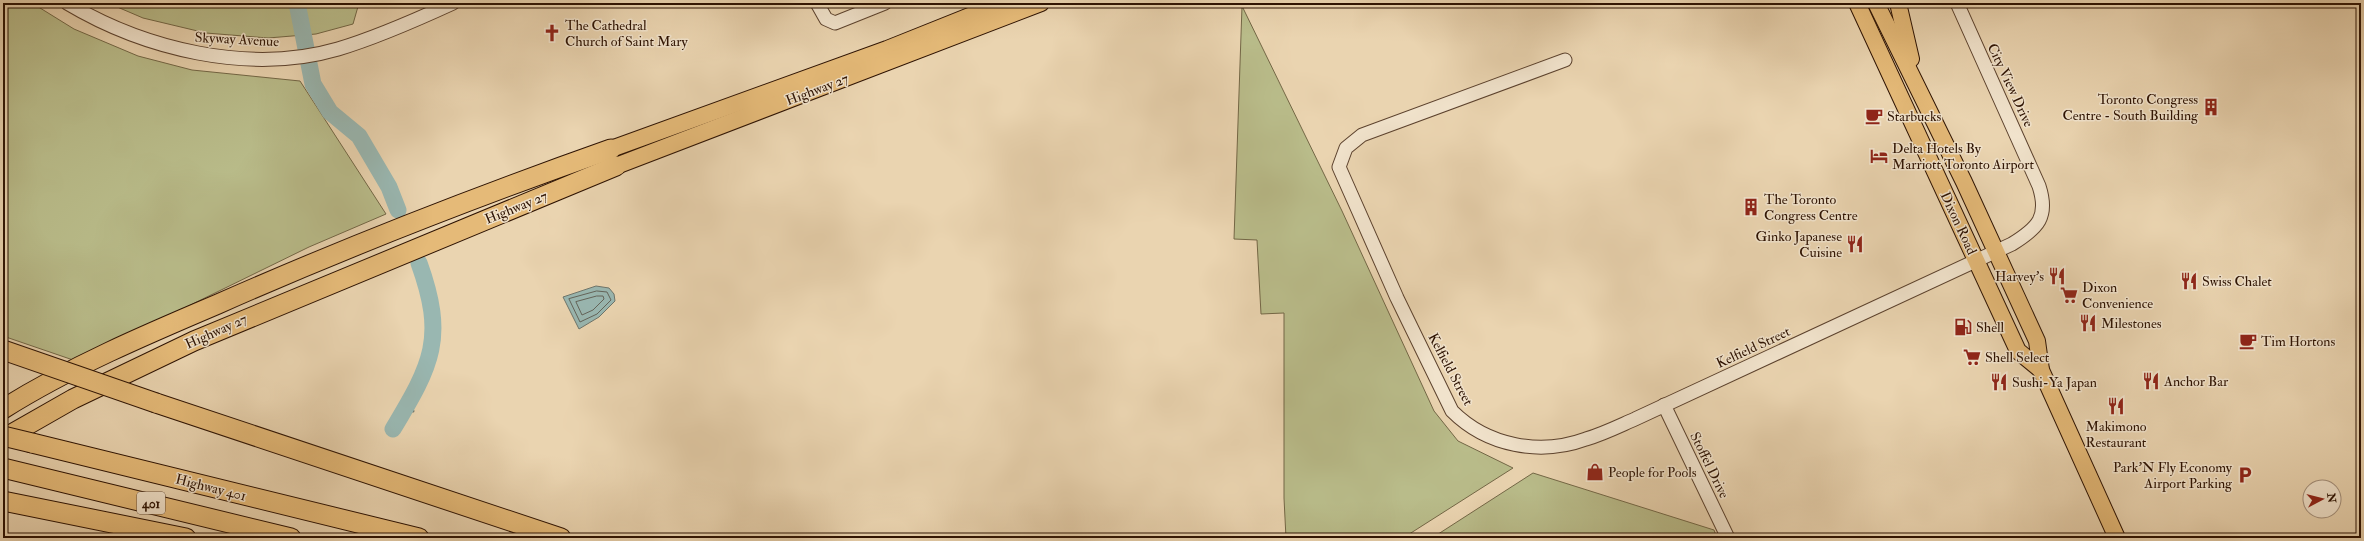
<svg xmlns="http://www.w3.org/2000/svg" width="2364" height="541" font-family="'IM FELL Double Pica',serif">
	<rect width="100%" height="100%" fill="#ead4b0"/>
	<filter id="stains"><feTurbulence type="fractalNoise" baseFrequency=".005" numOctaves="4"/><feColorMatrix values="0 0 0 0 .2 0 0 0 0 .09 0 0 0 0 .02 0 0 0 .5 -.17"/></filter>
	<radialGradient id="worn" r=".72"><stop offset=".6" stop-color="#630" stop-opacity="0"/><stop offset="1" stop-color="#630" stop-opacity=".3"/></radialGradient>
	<g fill="#b9bc8a" stroke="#736746">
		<path d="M9,3H32L74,29L138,56L192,70L300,81L386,214L309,247L76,361L3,336V10Z"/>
		<path d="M108,3H359L353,24L316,34L268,38L206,33L143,18Z"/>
		<path d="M1242,6L1342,211L1434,411L1458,441L1513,468L1403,538H1286L1284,498V313L1261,314L1257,240L1234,239Z"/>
		<path d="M1533,473L1714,530L1717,538H1432Z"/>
	</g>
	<path fill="#99b7b1" stroke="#6e756b" d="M596,286L609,288L614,294L615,301L599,317L579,329L563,297Z"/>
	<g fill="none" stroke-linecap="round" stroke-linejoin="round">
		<g stroke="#63645a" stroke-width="1">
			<path d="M597,291L607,292L611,300L597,314L580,322L569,299Z"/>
			<path d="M597,296H603L604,299L593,310L582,315L576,302Z"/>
		</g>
		<path stroke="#6e756b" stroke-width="3" d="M404,410L413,411"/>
		<g stroke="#99b7b1" stroke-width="17">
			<path d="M297,3L313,84L330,112L359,136L389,187L398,210"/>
			<path d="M393,429C432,364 446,338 419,263"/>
		</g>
		<g stroke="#5c422e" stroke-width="15">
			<g id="minor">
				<path d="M67,3C144,49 249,75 338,49C378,37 416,20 453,3"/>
				<path d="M817,3L826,19L835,23L885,3"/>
				<path d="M1565,60L1362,135L1346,148L1339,167L1397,298L1452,411C1487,446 1540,456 1586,439C1603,434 1619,426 1635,419L2012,244C2038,228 2049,217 2039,186L1957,3"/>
				<path d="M1664,405L1728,538"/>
			</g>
		</g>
		<g stroke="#2d1202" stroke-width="18">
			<g id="major">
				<path d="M1857,3L2018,351L2041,370"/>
				<path d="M1876,3L1964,182L2037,341L2041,370L2117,538"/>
				<path d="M1898,3L1911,59"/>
				<path d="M611,149L887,49L1002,3"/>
				<path d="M616,166L1041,3"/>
			</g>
		</g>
		<g stroke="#2d1202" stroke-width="21">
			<g id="highway">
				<path d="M156,403L561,538"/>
				<path d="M3,409C70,367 145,335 218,304C347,247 478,196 611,149"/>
				<path d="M3,439L73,399L194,341L616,166"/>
				<path d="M32,443L419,538"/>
				<path d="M3,468L291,538"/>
				<path d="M3,501L186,538"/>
			</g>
		</g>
		<use href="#minor" stroke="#f1e3cc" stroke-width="13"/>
		<use href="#major" stroke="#e5ba78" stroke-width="16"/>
		<use href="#highway" stroke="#e5ba78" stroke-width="19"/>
		<g stroke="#2d1202" stroke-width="21" stroke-linecap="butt">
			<g id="highway-bridge">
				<path d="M3,350L156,403"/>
				<path d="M3,436L32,443"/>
			</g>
		</g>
		<use href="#highway-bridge" stroke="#e5ba78" stroke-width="19"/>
	</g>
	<defs>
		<g id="church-bare" transform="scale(1.38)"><path d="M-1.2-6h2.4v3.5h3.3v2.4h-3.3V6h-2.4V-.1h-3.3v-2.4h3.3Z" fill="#8f2418" stroke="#f1e3cc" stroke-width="2.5" paint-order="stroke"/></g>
		<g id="building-bare" transform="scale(1.38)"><path d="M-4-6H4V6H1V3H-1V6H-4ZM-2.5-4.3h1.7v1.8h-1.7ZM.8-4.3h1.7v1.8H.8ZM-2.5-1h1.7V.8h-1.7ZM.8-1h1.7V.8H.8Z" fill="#8f2418" stroke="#f1e3cc" stroke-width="2.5" paint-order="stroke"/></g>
		<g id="cafe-bare" transform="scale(1.38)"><path d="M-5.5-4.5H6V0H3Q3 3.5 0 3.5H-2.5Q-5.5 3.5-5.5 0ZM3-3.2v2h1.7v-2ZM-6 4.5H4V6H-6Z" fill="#8f2418" stroke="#f1e3cc" stroke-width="2.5" paint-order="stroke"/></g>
		<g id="hotel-bare" transform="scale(1.38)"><path d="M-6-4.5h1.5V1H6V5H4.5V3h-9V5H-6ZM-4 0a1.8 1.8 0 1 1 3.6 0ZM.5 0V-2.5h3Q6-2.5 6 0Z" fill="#8f2418" stroke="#f1e3cc" stroke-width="2.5" paint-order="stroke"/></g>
		<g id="restaurant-bare" transform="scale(1.38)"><path d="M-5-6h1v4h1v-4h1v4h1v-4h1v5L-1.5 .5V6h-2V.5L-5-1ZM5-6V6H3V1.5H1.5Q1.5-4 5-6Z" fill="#8f2418" stroke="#f1e3cc" stroke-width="2.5" paint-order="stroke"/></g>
		<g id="supermarket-bare" transform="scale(1.38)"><path d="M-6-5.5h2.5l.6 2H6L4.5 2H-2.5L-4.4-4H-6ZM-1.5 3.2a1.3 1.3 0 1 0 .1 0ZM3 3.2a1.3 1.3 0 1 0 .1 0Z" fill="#8f2418" stroke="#f1e3cc" stroke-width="2.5" paint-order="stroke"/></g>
		<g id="fuel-bare" transform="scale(1.38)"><path d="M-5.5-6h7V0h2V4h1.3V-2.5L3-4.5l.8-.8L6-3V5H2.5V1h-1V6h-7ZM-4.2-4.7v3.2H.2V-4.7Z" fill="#8f2418" stroke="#f1e3cc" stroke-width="2.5" paint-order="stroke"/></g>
		<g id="shop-bare" transform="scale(1.38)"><path d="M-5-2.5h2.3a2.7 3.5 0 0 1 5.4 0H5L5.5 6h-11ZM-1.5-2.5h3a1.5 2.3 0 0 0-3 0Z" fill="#8f2418" stroke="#f1e3cc" stroke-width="2.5" paint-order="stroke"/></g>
		<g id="parking-bare" transform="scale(1.38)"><path d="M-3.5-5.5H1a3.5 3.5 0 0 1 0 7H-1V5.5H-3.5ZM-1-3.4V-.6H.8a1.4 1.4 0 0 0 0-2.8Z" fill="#8f2418" stroke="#f1e3cc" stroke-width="2.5" paint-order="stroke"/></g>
	</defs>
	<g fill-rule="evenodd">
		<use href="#church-bare" x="552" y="33"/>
		<use href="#building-bare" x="2211" y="107"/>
		<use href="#cafe-bare" x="1874" y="116"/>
		<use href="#hotel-bare" x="1879" y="156"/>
		<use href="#building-bare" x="1751" y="207"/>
		<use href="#restaurant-bare" x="1855" y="244"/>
		<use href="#restaurant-bare" x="2057" y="276"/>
		<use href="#restaurant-bare" x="2189" y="281"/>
		<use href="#supermarket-bare" x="2069" y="295"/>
		<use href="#restaurant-bare" x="2088" y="323"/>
		<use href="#fuel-bare" x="1963" y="327"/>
		<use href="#cafe-bare" x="2248" y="341"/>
		<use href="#supermarket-bare" x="1972" y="357"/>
		<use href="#restaurant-bare" x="2151" y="381"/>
		<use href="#restaurant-bare" x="1999" y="382"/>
		<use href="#restaurant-bare" x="2116" y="406"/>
		<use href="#shop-bare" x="1595" y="472"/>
		<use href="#parking-bare" x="2245" y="475"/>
	</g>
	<g text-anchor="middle" stroke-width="3" stroke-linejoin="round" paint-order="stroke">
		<rect fill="#f1e3cc" stroke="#68513f" stroke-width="1" x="137" y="492" width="28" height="22" rx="3"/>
		<g font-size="13" font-weight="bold" fill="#2d1202">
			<text x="151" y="508">401</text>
		</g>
		<g font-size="14" fill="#2d1202" stroke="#f1e3cc" text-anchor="start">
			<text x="565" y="30">The Cathedral<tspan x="565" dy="16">Church of Saint Mary</tspan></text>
			<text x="2198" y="104" text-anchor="end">Toronto Congress<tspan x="2198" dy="16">Centre - South Building</tspan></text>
			<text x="1887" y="121">Starbucks</text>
			<text x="1892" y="153">Delta Hotels By<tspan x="1892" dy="16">Marriott Toronto Airport</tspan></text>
			<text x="1764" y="204">The Toronto<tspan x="1764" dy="16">Congress Centre</tspan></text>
			<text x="1842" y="241" text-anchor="end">Ginko Japanese<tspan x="1842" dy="16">Cuisine</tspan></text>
			<text x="2044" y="281" text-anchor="end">Harvey's</text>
			<text x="2202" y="286">Swiss Chalet</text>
			<text x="2082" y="292">Dixon<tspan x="2082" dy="16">Convenience</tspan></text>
			<text x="2101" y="328">Milestones</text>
			<text x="1976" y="332">Shell</text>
			<text x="2261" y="346">Tim Hortons</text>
			<text x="1985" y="362">Shell Select</text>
			<text x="2164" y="386">Anchor Bar</text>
			<text x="2012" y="387">Sushi-Ya Japan</text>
			<text x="2116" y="431" text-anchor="middle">Makimono<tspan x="2116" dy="16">Restaurant</tspan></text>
			<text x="2232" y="472" text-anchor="end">Park'N Fly Economy<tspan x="2232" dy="16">Airport Parking</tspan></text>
			<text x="1608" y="477">People for Pools</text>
		</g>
		<g font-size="14" fill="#2d1202" stroke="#f1e3cc">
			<text transform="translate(237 39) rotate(3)" y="5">Skyway Avenue</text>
			<text transform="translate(2011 85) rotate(65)" y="5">City View Drive</text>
			<text transform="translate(817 89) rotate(-21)" y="5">Highway 27</text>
			<text transform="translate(516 207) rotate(-22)" y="5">Highway 27</text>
			<text transform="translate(1959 223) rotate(65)" y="5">Dixon Road</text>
			<text transform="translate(216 331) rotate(-24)" y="5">Highway 27</text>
			<text transform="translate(1753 347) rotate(-25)" y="5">Kelfield Street</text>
			<text transform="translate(1451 369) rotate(62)" y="5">Kelfield Street</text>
			<text transform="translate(1710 465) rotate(64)" y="5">Stoffel Drive</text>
			<text transform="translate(211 487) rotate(14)" y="5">Highway 401</text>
		</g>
	</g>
	<rect width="2364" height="541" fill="none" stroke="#ead4b0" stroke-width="16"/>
	<rect x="4" y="4" width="2356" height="533" fill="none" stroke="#2d1202" stroke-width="2"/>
	<rect x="8" y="8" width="2348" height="525" fill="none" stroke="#2d1202"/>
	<g transform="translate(2322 499) rotate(83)"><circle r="19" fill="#f1e3cc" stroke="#a38f7b"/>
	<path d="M0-3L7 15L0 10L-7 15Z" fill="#8f2418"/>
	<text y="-6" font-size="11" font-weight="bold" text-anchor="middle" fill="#2d1202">N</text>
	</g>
	<rect width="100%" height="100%" filter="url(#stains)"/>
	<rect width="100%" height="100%" fill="url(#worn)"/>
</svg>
